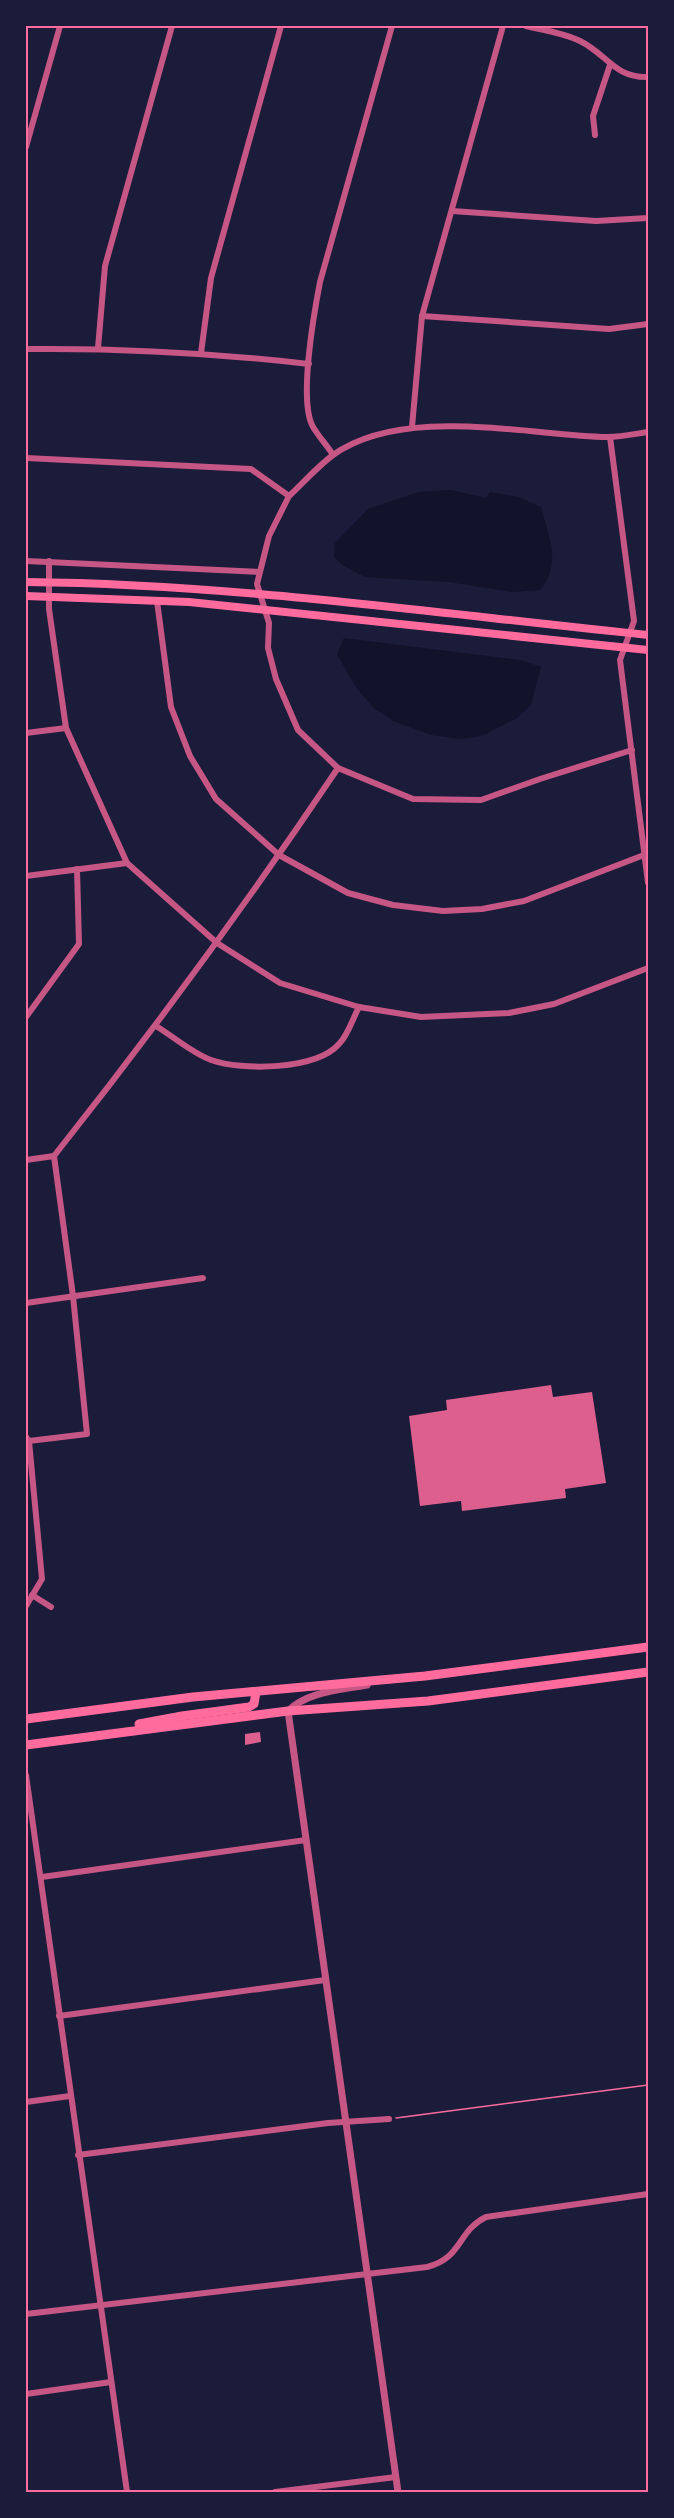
<svg xmlns="http://www.w3.org/2000/svg" width="674" height="2518" font-family="Helvetica,sans-serif">
	<rect width="100%" height="100%" fill="#1b1b3a"/>
	<g fill="#12122b">
		<path d="M451,490L486,498L490,492L518,497L541,507C549,539 562,562 540,590L512,592L449,582L365,577L344,566L334,557L335,543L368,509L419,492Z"/>
		<path d="M344,638L521,660L541,667L531,705L517,718L482,736L461,739L431,735L393,721L374,708L357,689L337,654Z"/>
	</g>
	<g fill="#dd5f8e">
		<path d="M551,1385L553,1397L592,1392L606,1483L565,1489L566,1498L462,1511L461,1501L420,1506L409,1416L447,1410L446,1400Z"/>
		<path d="M260,1732L261,1742L245,1745V1734Z"/>
	</g>
	<g fill="none" stroke-linecap="round" stroke-linejoin="round">
		<path stroke="#ff6b9d" stroke-width="1.5" d="M396,2118L648,2085"/>
		<g stroke="#c65784" stroke-width="6">
			<path d="M526,26C543,30 564,33 580,41C607,54 614,78 648,77"/>
			<path d="M595,135L593,116L610,65"/>
			<path d="M26,147L60,26"/>
			<path d="M452,211L596,221L648,218"/>
			<path d="M422,316L609,329L648,324"/>
			<path d="M98,348L105,266L172,26"/>
			<path d="M26,349C121,348 215,353 309,364"/>
			<path d="M201,353L211,278L281,26"/>
			<path d="M412,427L422,316L503,26"/>
			<path d="M610,437L634,621L620,660L648,883"/>
			<path d="M333,455C327,445 317,435 312,425C299,398 314,313 320,282L392,26"/>
			<path d="M26,458L251,469L289,496C303,483 317,467 333,455C403,405 526,435 607,437C621,437 635,434 648,432"/>
			<path d="M289,496L269,536L257,584L269,623L268,648L276,679L298,730L338,768L413,799L481,800L540,779L632,750"/>
			<path d="M26,561L259,572"/>
			<path d="M49,561V609L66,728L127,863L217,943L280,983L359,1007L421,1017L509,1013L554,1004L648,968"/>
			<path d="M157,601L171,707L190,756L216,799L279,855L348,893L393,905L443,911L482,909L524,901L644,855"/>
			<path d="M26,733L66,728"/>
			<path d="M26,876L127,863"/>
			<path d="M26,1017L79,944L77,869"/>
			<path d="M156,1026C174,1037 192,1053 211,1060C242,1071 316,1070 339,1044C348,1035 353,1018 359,1007"/>
			<path d="M54,1156C154,1030 248,902 338,768"/>
			<path d="M26,1160L54,1156"/>
			<path d="M26,1303L203,1278"/>
			<path d="M26,1437L29,1441L42,1579L26,1606"/>
			<path d="M29,1441L87,1434L73,1296L54,1156"/>
			<path d="M32,1595L51,1607"/>
			<path d="M26,1775L127,2492"/>
			<path d="M42,1877L306,1840"/>
			<path d="M59,2016L325,1980"/>
			<path d="M26,2102L70,2096"/>
			<path d="M78,2155L328,2123L389,2119"/>
			<path d="M26,2314L427,2267C463,2258 457,2231 486,2217L648,2194"/>
			<path d="M26,2394L111,2382"/>
			<path d="M275,2492L396,2477"/>
		</g>
		<path stroke="#c65784" stroke-width="7" d="M367,1685C341,1690 308,1691 288,1711L398,2492"/>
		<g stroke="#ff6b9d" stroke-width="8">
			<path d="M26,582C234,584 441,614 648,635"/>
			<path d="M26,596L189,602L648,650"/>
		</g>
		<g stroke="#ff6b9d" stroke-width="9">
			<path d="M26,1719L193,1697L425,1676L648,1647"/>
			<path d="M139,1724L182,1716L249,1707L254,1704L256,1692"/>
			<path d="M26,1745L288,1711L428,1701L648,1672"/>
		</g>
	</g>
	<rect width="674" height="2518" fill="none" stroke="#1b1b3a" stroke-width="54"/>
	<rect x="27" y="27" width="620" height="2464" fill="none" stroke="#ff6b9d" stroke-width="2"/>
</svg>
